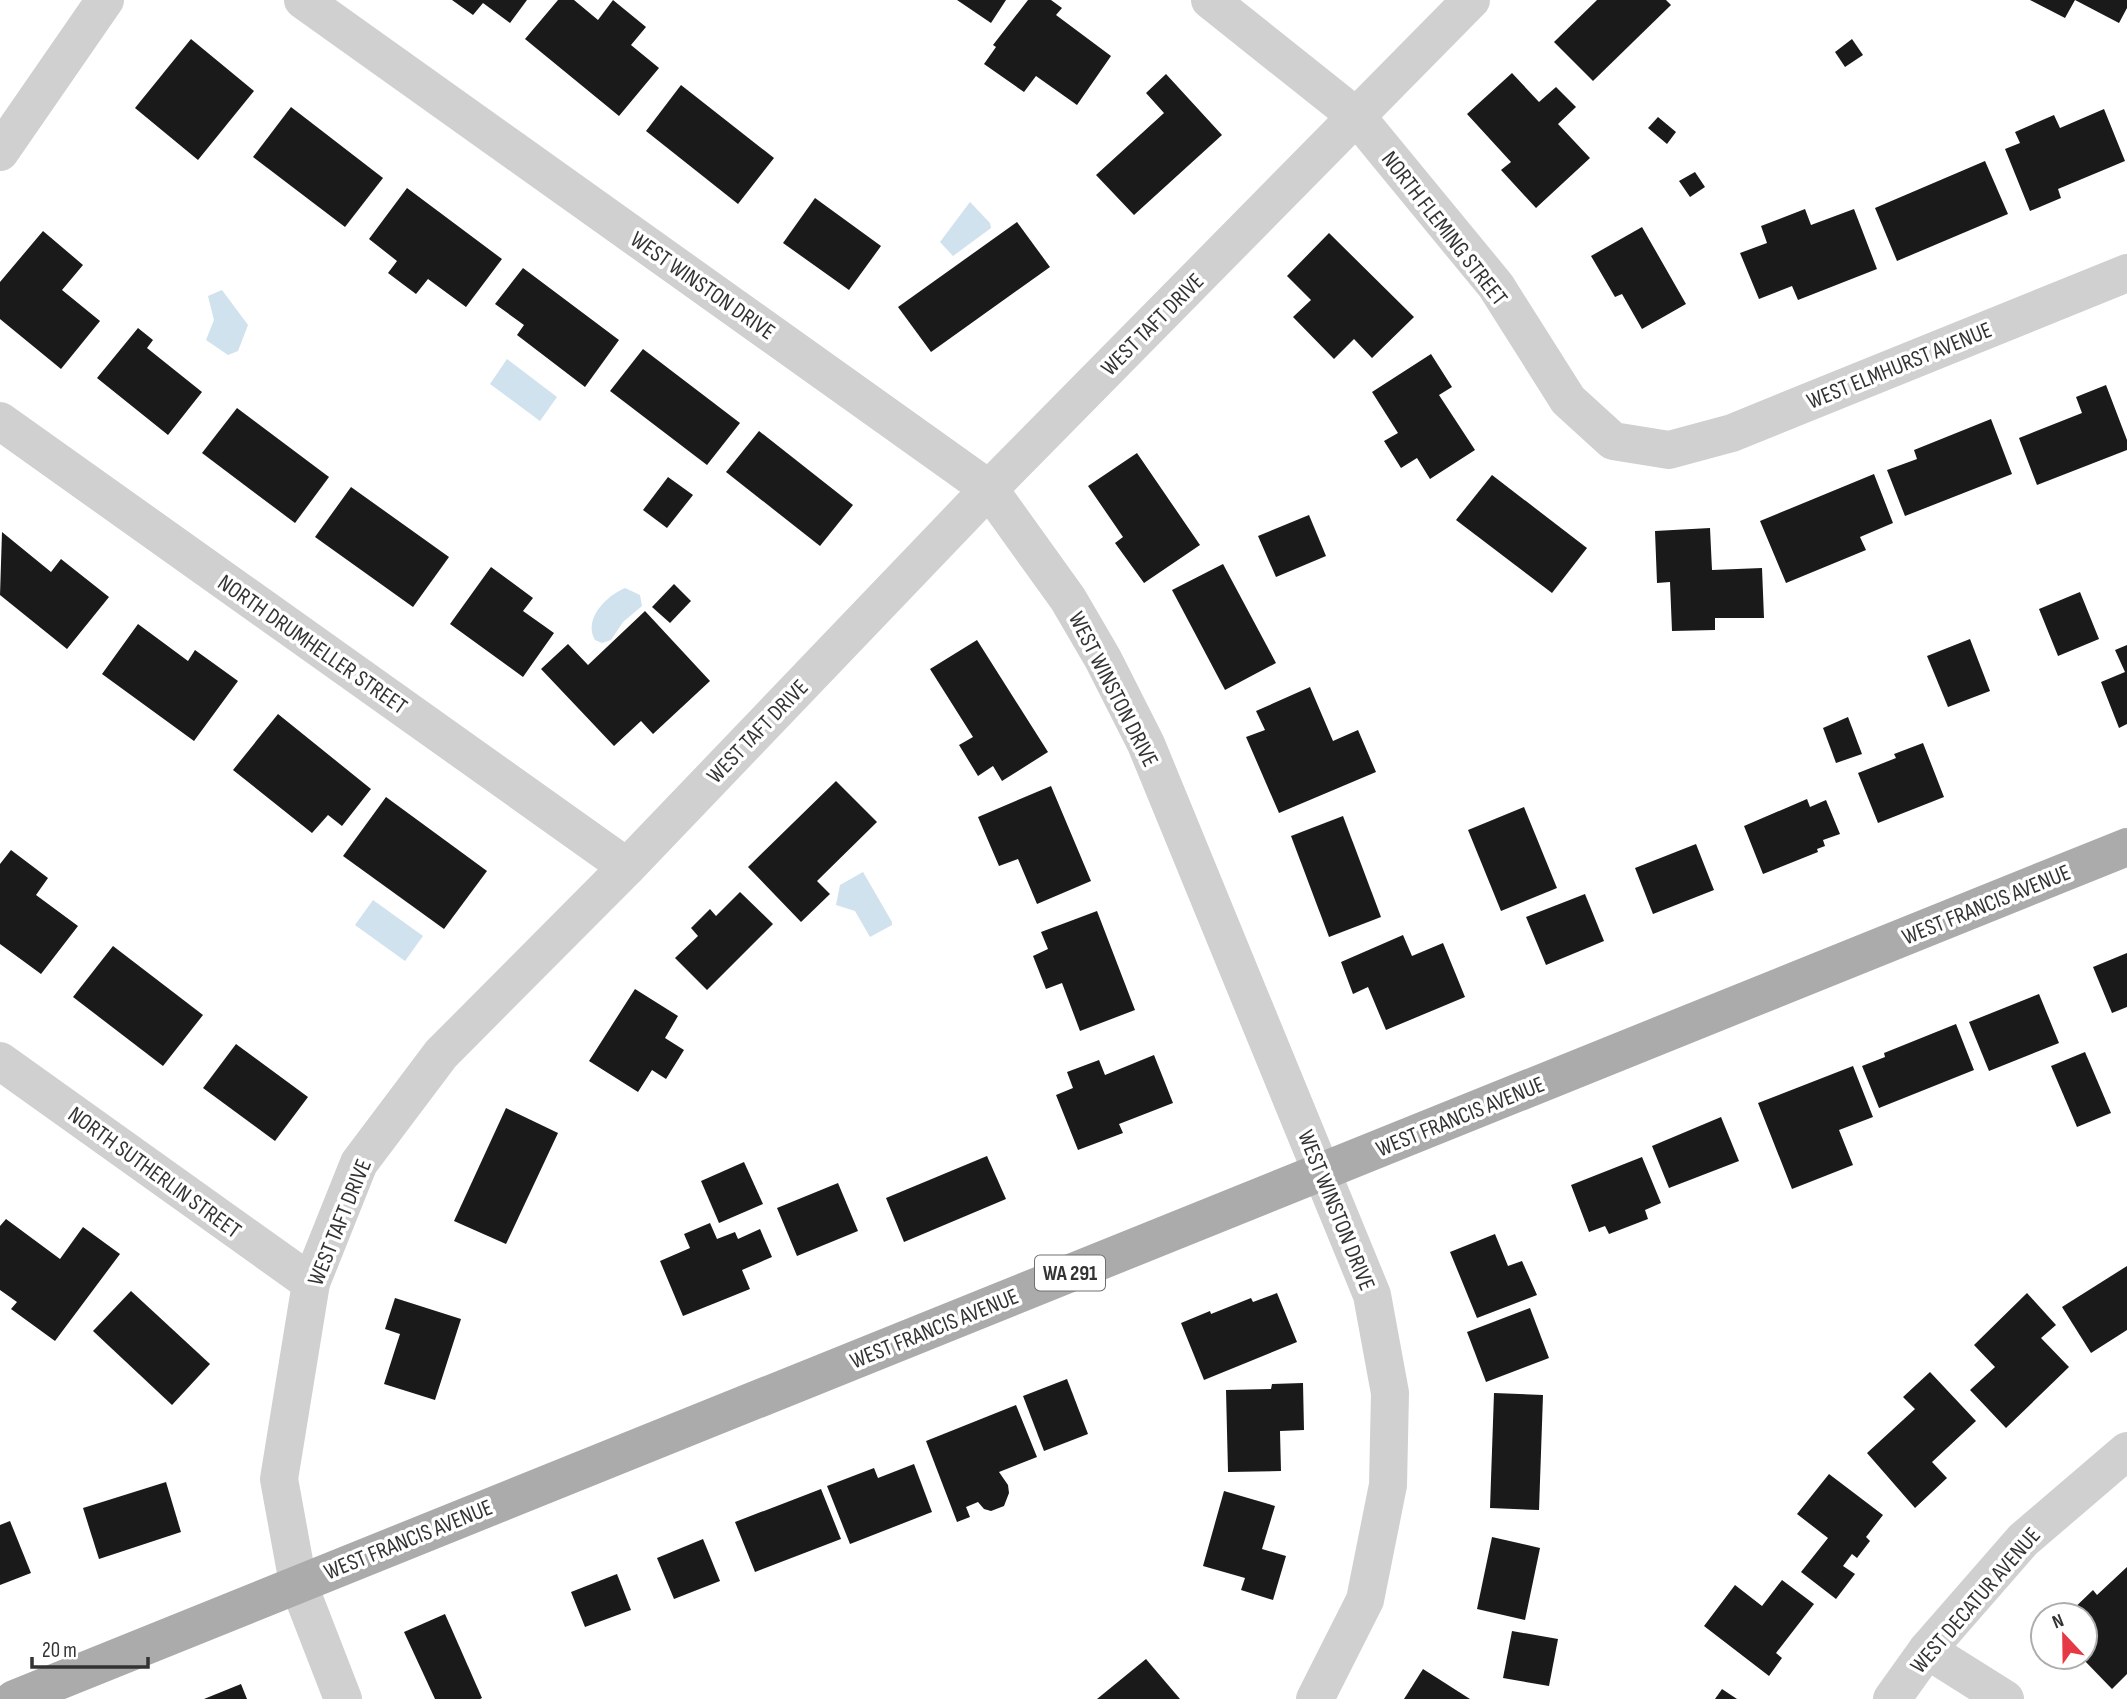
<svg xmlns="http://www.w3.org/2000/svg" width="2127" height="1699" font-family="'Sofia Sans Condensed',sans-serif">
	<rect width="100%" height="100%" fill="#fff"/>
	<g fill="#cfe2ee">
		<path d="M970,202L990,223L991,228L953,256L940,242Z"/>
		<path d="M222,290L248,325L238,351L228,355L206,340L214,320L208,296Z"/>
		<path d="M507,359L557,397L540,421L490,384Z"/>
		<path d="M625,588L640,595L642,606L623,622L611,640L602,643L595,640C583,619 606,596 625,588Z"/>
		<path d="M863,872L892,922V925L870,937L855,911L836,905L840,885Z"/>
		<path d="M373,900L423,936L405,961L355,925Z"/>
	</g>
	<g fill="#1a1a1a">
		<path d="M452,0H527L510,23L483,3L473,15Z"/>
		<path d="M558,0H574L598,20L613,0L646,27L631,45L659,68L619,116L525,39Z"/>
		<path d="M957,0H1006L991,23Z"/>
		<path d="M1028,0H1051L1062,8L1056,15L1111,56L1077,105L1036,76L1024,92L984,64L996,47L993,45Z"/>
		<path d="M1597,0H1666L1671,5L1593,81L1554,42Z"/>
		<path d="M2030,0H2127V8L2119,23L2075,0L2065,18Z"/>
		<path d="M191,39L254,91L198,160L135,108Z"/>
		<path d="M1852,39L1863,55L1845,67L1835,52Z"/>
		<path d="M1512,73L1539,102L1556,87L1576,107L1558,124L1590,158L1536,208L1501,170L1511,162L1467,114Z"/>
		<path d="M1166,74L1222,135L1134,215L1096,175L1164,113L1146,93Z"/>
		<path d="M681,85L774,158L738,204L646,131Z"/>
		<path d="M291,107L383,178L345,227L253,157Z"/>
		<path d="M2104,109L2125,161L2058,189L2061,198L2030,211L2005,149L2020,143L2015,132L2054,115L2060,128Z"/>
		<path d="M1658,117L1676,132L1667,144L1648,128Z"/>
		<path d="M1985,161L2008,214L1897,261L1875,208Z"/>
		<path d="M1695,172L1705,187L1690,197L1679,181Z"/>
		<path d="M407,188L502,259L466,307L428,279L416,294L388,273L397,261L369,239Z"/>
		<path d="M815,198L881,246L849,290L783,243Z"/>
		<path d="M1805,209L1811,225L1854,209L1877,269L1798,300L1792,286L1759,299L1740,253L1767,243L1761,226Z"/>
		<path d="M1017,222L1050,267L931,352L898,307Z"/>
		<path d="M1642,227L1686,304L1642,329L1622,294L1615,297L1591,256Z"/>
		<path d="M43,231L83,265L62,290L100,321L61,369L0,319V282Z"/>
		<path d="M1329,233L1414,317L1372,358L1354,339L1334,359L1293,317L1311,300L1287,276Z"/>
		<path d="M523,268L619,340L585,387L517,335L524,325L495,304Z"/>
		<path d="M138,328L153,340L147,348L202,392L168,435L97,378Z"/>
		<path d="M643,349L740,423L707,465L610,391Z"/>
		<path d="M1431,354L1452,387L1439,395L1475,450L1430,479L1417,458L1401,468L1384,441L1398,433L1372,392Z"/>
		<path d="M2106,385L2127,440V450L2037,485L2019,438L2082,413L2076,397Z"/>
		<path d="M237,408L329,477L295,523L202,453Z"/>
		<path d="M1991,419L2012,474L1905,516L1887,470L1917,459L1914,450Z"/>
		<path d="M759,431L853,505L820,546L726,472Z"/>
		<path d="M1137,453L1200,545L1144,583L1115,543L1123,537L1088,486Z"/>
		<path d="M1874,474L1893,523L1860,537L1866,550L1786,583L1760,521Z"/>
		<path d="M1492,475L1587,548L1552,593L1456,520Z"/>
		<path d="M668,477L693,495L667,528L643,510Z"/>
		<path d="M351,487L449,557L413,607L315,537Z"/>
		<path d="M1309,515L1326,556L1276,577L1258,536Z"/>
		<path d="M1710,528L1712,570L1762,568L1764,618H1715V630L1672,631L1670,582L1657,583L1655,531Z"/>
		<path d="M2,532L51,572L61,559L109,597L67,649L0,595Z"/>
		<path d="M1223,564L1276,663L1225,690L1172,590Z"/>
		<path d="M491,567L533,598L523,611L554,633L523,677L450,624Z"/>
		<path d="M674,584L691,601L670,623L652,607Z"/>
		<path d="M2080,592L2099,639L2058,656L2039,609Z"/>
		<path d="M645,611L710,681L653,734L641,721L614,746L541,669L568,644L588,665Z"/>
		<path d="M138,624L188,661L195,650L238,681L194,741L102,674Z"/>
		<path d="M1970,639L1990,691L1948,707L1927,656Z"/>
		<path d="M977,640L1048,752L1002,781L993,766L978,776L959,745L973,737L930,669Z"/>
		<path d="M2127,645V724L2119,728L2101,682L2125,672L2115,650Z"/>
		<path d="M1310,687L1333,741L1358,730L1376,772L1279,813L1246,737L1265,730L1256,711Z"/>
		<path d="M278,714L371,789L342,826L328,815L312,833L233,770Z"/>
		<path d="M1848,717L1862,754L1836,763L1823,728Z"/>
		<path d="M1923,743L1944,797L1878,823L1858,773L1896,758L1894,754Z"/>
		<path d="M836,781L877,822L817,881L830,894L801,922L748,867Z"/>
		<path d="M1051,786L1091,881L1037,904L1018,859L999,866L978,817Z"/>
		<path d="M386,797L487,871L444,929L343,856Z"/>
		<path d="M1807,799L1810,807L1826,800L1840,834L1823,840L1825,846L1817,849L1818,852L1763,874L1744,826Z"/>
		<path d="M1524,807L1557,888L1501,911L1468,830Z"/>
		<path d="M1343,816L1381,917L1329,937L1291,836Z"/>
		<path d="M1696,844L1714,890L1653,914L1635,868Z"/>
		<path d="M11,850L48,878L36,895L78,926L41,974L0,944V864Z"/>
		<path d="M740,892L773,924L707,990L675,958L698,936L691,928L710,909L716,916Z"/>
		<path d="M1585,894L1604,941L1546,965L1526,917Z"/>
		<path d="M1097,911L1135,1010L1080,1031L1062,983L1046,989L1033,956L1048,949L1041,932Z"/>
		<path d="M1403,935L1412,956L1443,943L1465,997L1386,1030L1368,987L1353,994L1341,962Z"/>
		<path d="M113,946L203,1015L163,1066L73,997Z"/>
		<path d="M2127,953V1007L2112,1013L2093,967Z"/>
		<path d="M635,989L678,1016L665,1038L684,1050L666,1079L652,1070L638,1092L589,1061Z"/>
		<path d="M2039,994L2059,1043L1989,1071L1969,1022Z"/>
		<path d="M1956,1024L1974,1070L1879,1108L1862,1066L1885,1057L1884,1053Z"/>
		<path d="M236,1044L308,1097L275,1141L203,1088Z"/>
		<path d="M2085,1052L2111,1113L2077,1127L2051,1066Z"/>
		<path d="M1154,1055L1173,1103L1119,1124L1123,1133L1078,1150L1056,1095L1073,1088L1067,1072L1099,1060L1105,1075Z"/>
		<path d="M1853,1066L1873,1117L1839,1130L1853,1165L1792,1189L1758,1103Z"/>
		<path d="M506,1108L558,1133L506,1244L454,1221Z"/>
		<path d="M1721,1117L1739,1161L1669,1188L1652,1146Z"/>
		<path d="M987,1156L1006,1199L904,1242L886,1198Z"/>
		<path d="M1642,1157L1661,1203L1645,1210L1648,1219L1609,1234L1605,1226L1589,1232L1571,1185Z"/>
		<path d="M744,1162L763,1204L719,1223L701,1181Z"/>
		<path d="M838,1183L858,1231L797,1256L777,1208Z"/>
		<path d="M6,1219L60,1259L83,1227L120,1254L55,1341L11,1309L17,1302L0,1290V1226Z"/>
		<path d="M710,1223L717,1239L735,1232L738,1239L760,1229L772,1257L742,1270L750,1289L683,1316L660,1261L690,1248L684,1234Z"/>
		<path d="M1495,1234L1508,1266L1522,1261L1537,1295L1477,1318L1450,1252Z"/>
		<path d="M2127,1266V1330L2091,1353L2062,1307Z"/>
		<path d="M131,1291L210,1364L172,1405L93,1331Z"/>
		<path d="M1277,1293L1297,1342L1204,1380L1181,1323L1210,1311L1211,1314L1251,1298L1253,1302Z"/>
		<path d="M2027,1293L2056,1325L2041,1338L2069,1367L2006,1428L1970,1390L1995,1367L1974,1345Z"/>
		<path d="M395,1298L461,1319L435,1400L384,1384L400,1334L385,1329Z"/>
		<path d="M1530,1308L1549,1358L1486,1382L1467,1332Z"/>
		<path d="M1930,1372L1976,1421L1932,1462L1947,1478L1915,1508L1867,1453L1915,1409L1903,1397Z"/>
		<path d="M1067,1379L1088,1434L1044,1451L1023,1396Z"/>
		<path d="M1303,1383L1304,1430L1280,1431L1281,1471L1228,1472L1226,1390L1271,1389L1272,1384Z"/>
		<path d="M1494,1393L1543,1395L1539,1510L1490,1508Z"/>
		<path d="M1016,1405L1037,1457L999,1472L1008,1485L1009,1493L1004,1506L991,1511L984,1509L978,1502L966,1507L970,1517L957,1522L926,1441Z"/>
		<path d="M914,1464L932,1512L850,1544L827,1486L874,1468L878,1478Z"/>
		<path d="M1829,1474L1883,1515L1866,1537L1870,1541L1857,1558L1852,1554L1843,1566L1855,1574L1836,1599L1801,1572L1828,1538L1797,1514Z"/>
		<path d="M166,1482L181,1532L99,1559L83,1508Z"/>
		<path d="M821,1489L841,1539L755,1572L735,1522Z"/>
		<path d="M1224,1491L1275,1506L1262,1549L1286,1556L1273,1600L1241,1590L1245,1578L1203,1566Z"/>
		<path d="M10,1521L31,1573L0,1585V1525Z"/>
		<path d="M1492,1537L1540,1548L1525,1620L1477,1609Z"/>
		<path d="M703,1539L720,1581L674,1599L657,1558Z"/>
		<path d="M2127,1567V1674L2112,1689L2081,1657H2085V1615H2067L2093,1590L2097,1595Z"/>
		<path d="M617,1574L631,1610L585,1627L571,1592Z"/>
		<path d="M1782,1580L1814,1604L1776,1653L1782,1658L1769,1676L1704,1626L1735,1585L1762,1606Z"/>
		<path d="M445,1614L482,1698L480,1699H435L404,1632Z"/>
		<path d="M1512,1631L1558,1639L1549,1686L1503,1678Z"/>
		<path d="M1146,1659L1180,1699H1097Z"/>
		<path d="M1423,1669L1470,1699H1404Z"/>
		<path d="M241,1684L247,1699H204Z"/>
		<path d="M1722,1689L1737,1699H1715Z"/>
	</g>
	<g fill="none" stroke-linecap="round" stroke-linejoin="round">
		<g stroke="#d0d0d0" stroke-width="38">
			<path d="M303,0L989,489L1068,599L1103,659L1146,744L1372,1295L1390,1393L1388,1485L1365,1600L1315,1699"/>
			<path d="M1210,0L1357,117L1496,286L1568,400L1613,441L1669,450L1732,433L2127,273"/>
			<path d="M0,152L105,0"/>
			<path d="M0,421L627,867"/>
			<path d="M0,1061L311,1283"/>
			<path d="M1927,1650L2005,1699"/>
			<path d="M343,1699L298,1583L279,1479L311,1283L359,1163L441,1054L627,867L989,489L1471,0"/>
			<path d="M1892,1699L1927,1650L2023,1540L2127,1451"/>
		</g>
		<path stroke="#ababab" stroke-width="38" d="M14,1699L2127,847"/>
	</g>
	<g text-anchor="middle" stroke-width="7" stroke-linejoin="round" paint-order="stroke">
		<rect fill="#fff" stroke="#707070" stroke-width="2" x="1035" y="1255.5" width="70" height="35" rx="5"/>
		<g font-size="21" font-weight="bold" fill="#333">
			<text x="1070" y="1280">WA 291</text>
		</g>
		<g font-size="23" fill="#333" stroke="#fff">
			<text transform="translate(1445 228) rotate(52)" y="8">NORTH FLEMING STREET</text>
			<text transform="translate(703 285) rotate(35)" y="8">WEST WINSTON DRIVE</text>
			<text transform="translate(1152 324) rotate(-45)" y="8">WEST TAFT DRIVE</text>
			<text transform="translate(1899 365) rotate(-22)" y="8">WEST ELMHURST AVENUE</text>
			<text transform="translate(313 644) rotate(35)" y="8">NORTH DRUMHELLER STREET</text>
			<text transform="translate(1114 689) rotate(63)" y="8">WEST WINSTON DRIVE</text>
			<text transform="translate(757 731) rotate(-46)" y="8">WEST TAFT DRIVE</text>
			<text transform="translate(1986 904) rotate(-22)" y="8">WEST FRANCIS AVENUE</text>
			<text transform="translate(1460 1116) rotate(-22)" y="8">WEST FRANCIS AVENUE</text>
			<text transform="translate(155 1172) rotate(36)" y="8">NORTH SUTHERLIN STREET</text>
			<text transform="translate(1337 1210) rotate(68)" y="8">WEST WINSTON DRIVE</text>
			<text transform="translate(339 1222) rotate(-68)" y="8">WEST TAFT DRIVE</text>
			<text transform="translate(934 1328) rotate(-22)" y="8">WEST FRANCIS AVENUE</text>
			<text transform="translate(408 1539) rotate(-22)" y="8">WEST FRANCIS AVENUE</text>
			<text transform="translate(1975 1600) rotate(-49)" y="8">WEST DECATUR AVENUE</text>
		</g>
	</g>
	<g transform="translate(2064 1636) rotate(338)"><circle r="33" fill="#ffffff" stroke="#adadad" stroke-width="2"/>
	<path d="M0-5L12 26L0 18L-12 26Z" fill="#e63946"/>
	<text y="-10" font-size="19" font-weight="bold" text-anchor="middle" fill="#333333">N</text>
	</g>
	<path d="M32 1657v10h116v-10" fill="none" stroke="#333333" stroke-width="3.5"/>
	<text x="42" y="1657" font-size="21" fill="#333333" stroke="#ffffff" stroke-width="5" paint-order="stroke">20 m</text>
</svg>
